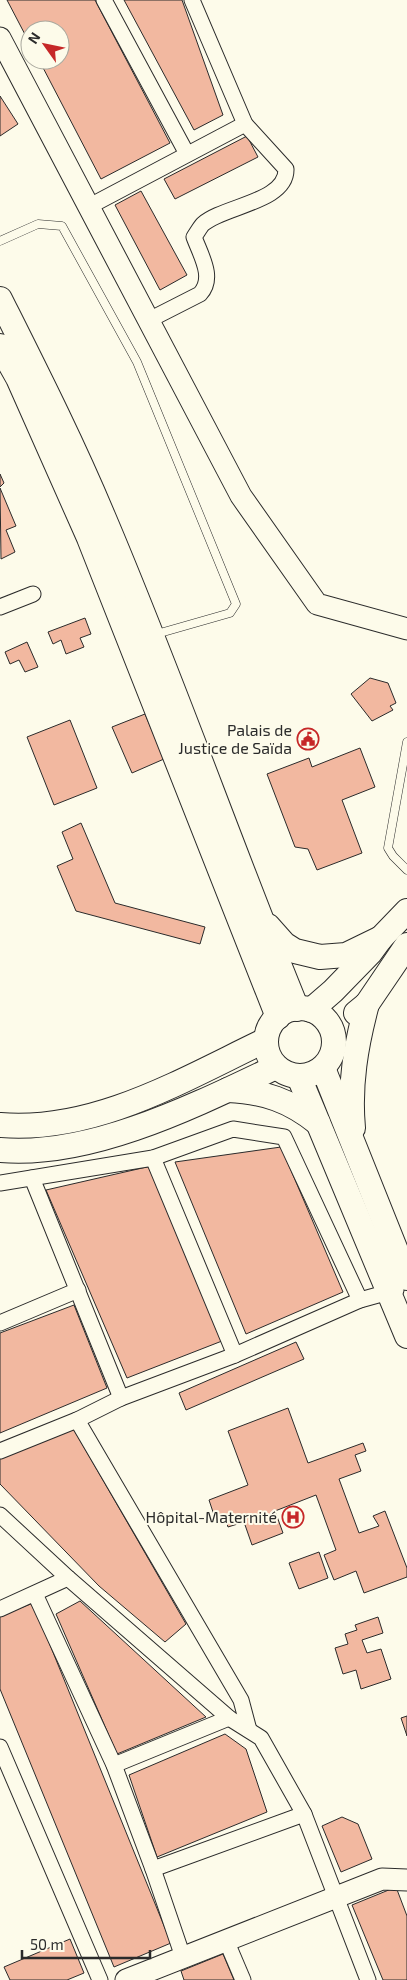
<svg xmlns="http://www.w3.org/2000/svg" width="407" height="1980" font-family="'Exo 2',sans-serif">
	<rect width="100%" height="100%" fill="#fdfbea"/>
	<g fill="#f2b8a0" stroke="#2b2b2b">
		<path d="M7,0H95L170,143L101,179L39,60H60V30H30V44Z"/>
		<path d="M124,0H182L223,115L194,130Z"/>
		<path d="M0,96L18,124L0,136Z"/>
		<path d="M247,136L258,157L175,199L164,179Z"/>
		<path d="M141,191L187,275L160,290L115,205Z"/>
		<path d="M0,474L4,483L0,487Z"/>
		<path d="M0,488L16,526L6,530L15,552L1,559Z"/>
		<path d="M85,618L91,634L80,638L84,647L66,654L61,640L53,644L48,632Z"/>
		<path d="M27,642L38,667L25,672L19,660L10,664L5,652Z"/>
		<path d="M370,678L388,683L396,703L390,706L393,710L372,721L351,694Z"/>
		<path d="M145,714L164,759L132,773L112,727Z"/>
		<path d="M70,720L97,788L54,805L27,737Z"/>
		<path d="M360,748L375,787L342,800L362,853L317,870L308,849L295,847L267,774L309,758L312,767Z"/>
		<path d="M81,823L115,903L205,927L200,944L76,911L57,866L73,859L62,832Z"/>
		<path d="M281,1147L343,1292L246,1334L175,1162Z"/>
		<path d="M151,1166L222,1341L127,1378L46,1190Z"/>
		<path d="M74,1305L107,1388L0,1433V1333Z"/>
		<path d="M296,1342L304,1359L186,1410L179,1393Z"/>
		<path d="M288,1408L308,1463L363,1443L366,1451L355,1455L361,1471L339,1479L359,1533L379,1526L373,1516L385,1511L407,1568V1577L364,1593L356,1571L334,1580L324,1555L336,1550L316,1495L275,1511L283,1533L252,1545L244,1522L228,1527L224,1515L215,1518L209,1500L248,1485L228,1431Z"/>
		<path d="M73,1428L186,1624L165,1642L99,1586L0,1484V1456Z"/>
		<path d="M319,1552L328,1578L299,1589L289,1563Z"/>
		<path d="M80,1601L206,1717L117,1754L56,1614Z"/>
		<path d="M33,1603L171,1943L114,1967L0,1689V1616Z"/>
		<path d="M378,1617L383,1633L362,1640L367,1653L381,1649L391,1679L361,1689L356,1670L343,1674L335,1648L348,1644L345,1634L357,1630L355,1625Z"/>
		<path d="M407,1716V1736L401,1718Z"/>
		<path d="M225,1734L246,1749L267,1812L157,1857L129,1775Z"/>
		<path d="M342,1817L358,1824L372,1859L341,1872L322,1826Z"/>
		<path d="M396,1887L407,1916V1980H383L352,1905Z"/>
		<path d="M70,1939L84,1973L67,1980H10L4,1967Z"/>
		<path d="M223,1954L234,1980H184L181,1971Z"/>
	</g>
	<g fill="none" stroke-linecap="round" stroke-linejoin="round">
		<g stroke="#2b2b2b" stroke-width="9">
			<g id="lane">
				<path d="M0,241L38,224L62,226L137,362L236,604L230,613L153,635"/>
				<path d="M407,742L388,848L393,856L407,870"/>
			</g>
		</g>
		<g stroke="#2b2b2b" stroke-width="17">
			<g id="street">
				<path d="M104,0L187,154"/>
				<path d="M88,207L245,124"/>
				<path d="M147,321L200,294C215,278 201,256 194,237C197,233 200,227 203,224C223,206 287,202 286,169L245,124L192,0"/>
				<path d="M0,607L33,594"/>
				<path d="M153,1158L235,1355"/>
				<path d="M32,1178L121,1398"/>
				<path d="M0,1183L153,1158L233,1129L284,1137L360,1300"/>
				<path d="M0,1323L78,1290"/>
				<path d="M77,1420L241,1700L249,1730"/>
				<path d="M0,1451L77,1420L121,1398L235,1355L360,1300L396,1290"/>
				<path d="M0,1515L68,1578L229,1718L261,1738L304,1814L368,1980"/>
				<path d="M35,1594L114,1765L153,1869L183,1957"/>
				<path d="M0,1609L68,1578"/>
				<path d="M0,1747L100,1980"/>
				<path d="M114,1765L229,1718"/>
				<path d="M153,1869L304,1814"/>
				<path d="M226,1940L243,1980"/>
			</g>
		</g>
		<g stroke="#2b2b2b" stroke-width="23">
			<g id="secondary">
				<path d="M0,38L241,496L317,604L407,629"/>
				<path d="M126,1980L382,1879L407,1880"/>
			</g>
		</g>
		<g stroke="#2b2b2b" stroke-width="26">
			<g id="primary">
				<path d="M0,299C36,371 72,442 103,516C172,678 230,845 297,1009"/>
				<path d="M0,346L18,378L89,538L278,1017"/>
				<path d="M268,926L284,944L295,951L320,957L346,955L381,938"/>
				<circle cx="300" cy="1042" r="34"/>
				<path d="M311,1010L333,991L370,953L381,938L407,911"/>
				<path d="M356,1013L367,1004L407,945"/>
				<path d="M323,1068L407,1278"/>
				<path d="M299,1077L407,1336"/>
				<path d="M228,1090C265,1092 289,1100 318,1123"/>
				<path d="M0,1125C95,1133 184,1079 266,1040"/>
				<path d="M353,1128C349,1085 356,1045 367,1004"/>
				<path d="M0,1150C91,1158 196,1105 276,1067"/>
			</g>
		</g>
		<use href="#lane" stroke="#fdfbea" stroke-width="8"/>
		<use href="#street" stroke="#fdfbea" stroke-width="15"/>
		<use href="#secondary" stroke="#fdfbea" stroke-width="21"/>
		<use href="#primary" stroke="#fdfbea" stroke-width="24"/>
	</g>
	<defs>
		<g id="civic-ring" transform="scale(1.125)"><circle r="9.5" fill="#fdfbea" stroke="#c62828" stroke-width="1.5"/><path d="M-.6-6.5H3V-4.5H.6V-3L4-1V1h2V6H-6V1h2V-1L-.6-3ZM-1.2 2.5V6h2.4V2.5Z" fill="#c62828"/></g>
		<g id="hospital-ring" transform="scale(1.125)"><circle r="9.5" fill="#fdfbea" stroke="#c62828" stroke-width="1.5"/><path d="M-5-5h3v3.5h4V-5h3V5h-3V1.5h-4V5h-3Z" fill="#c62828"/></g>
	</defs>
	<g fill-rule="evenodd">
		<use href="#civic-ring" x="308" y="739"/>
		<use href="#hospital-ring" x="293" y="1517"/>
	</g>
	<g text-anchor="middle" stroke-width="4" stroke-linejoin="round" paint-order="stroke">
		<g font-size="16" fill="#2b2b2b" stroke="#fdfbea" text-anchor="end">
			<text x="292" y="736">Palais de<tspan x="292" dy="18">Justice de Saïda</tspan></text>
			<text x="277" y="1523">Hôpital-Maternité</text>
		</g>
	</g>
	<g transform="translate(45 45) rotate(303)"><circle r="24" fill="#fdfbea" stroke="#a9a89e"/>
	<path d="M0-4L9 19L0 12L-9 19Z" fill="#c62828"/>
	<text y="-8" font-size="14" font-weight="bold" text-anchor="middle" fill="#2b2b2b">N</text>
	</g>
	<path d="M22 1950v8h128v-8" fill="none" stroke="#2b2b2b" stroke-width="2.5"/>
	<text x="30" y="1950" font-size="15" fill="#2b2b2b" stroke="#fdfbea" stroke-width="4" paint-order="stroke">50 m</text>
</svg>
